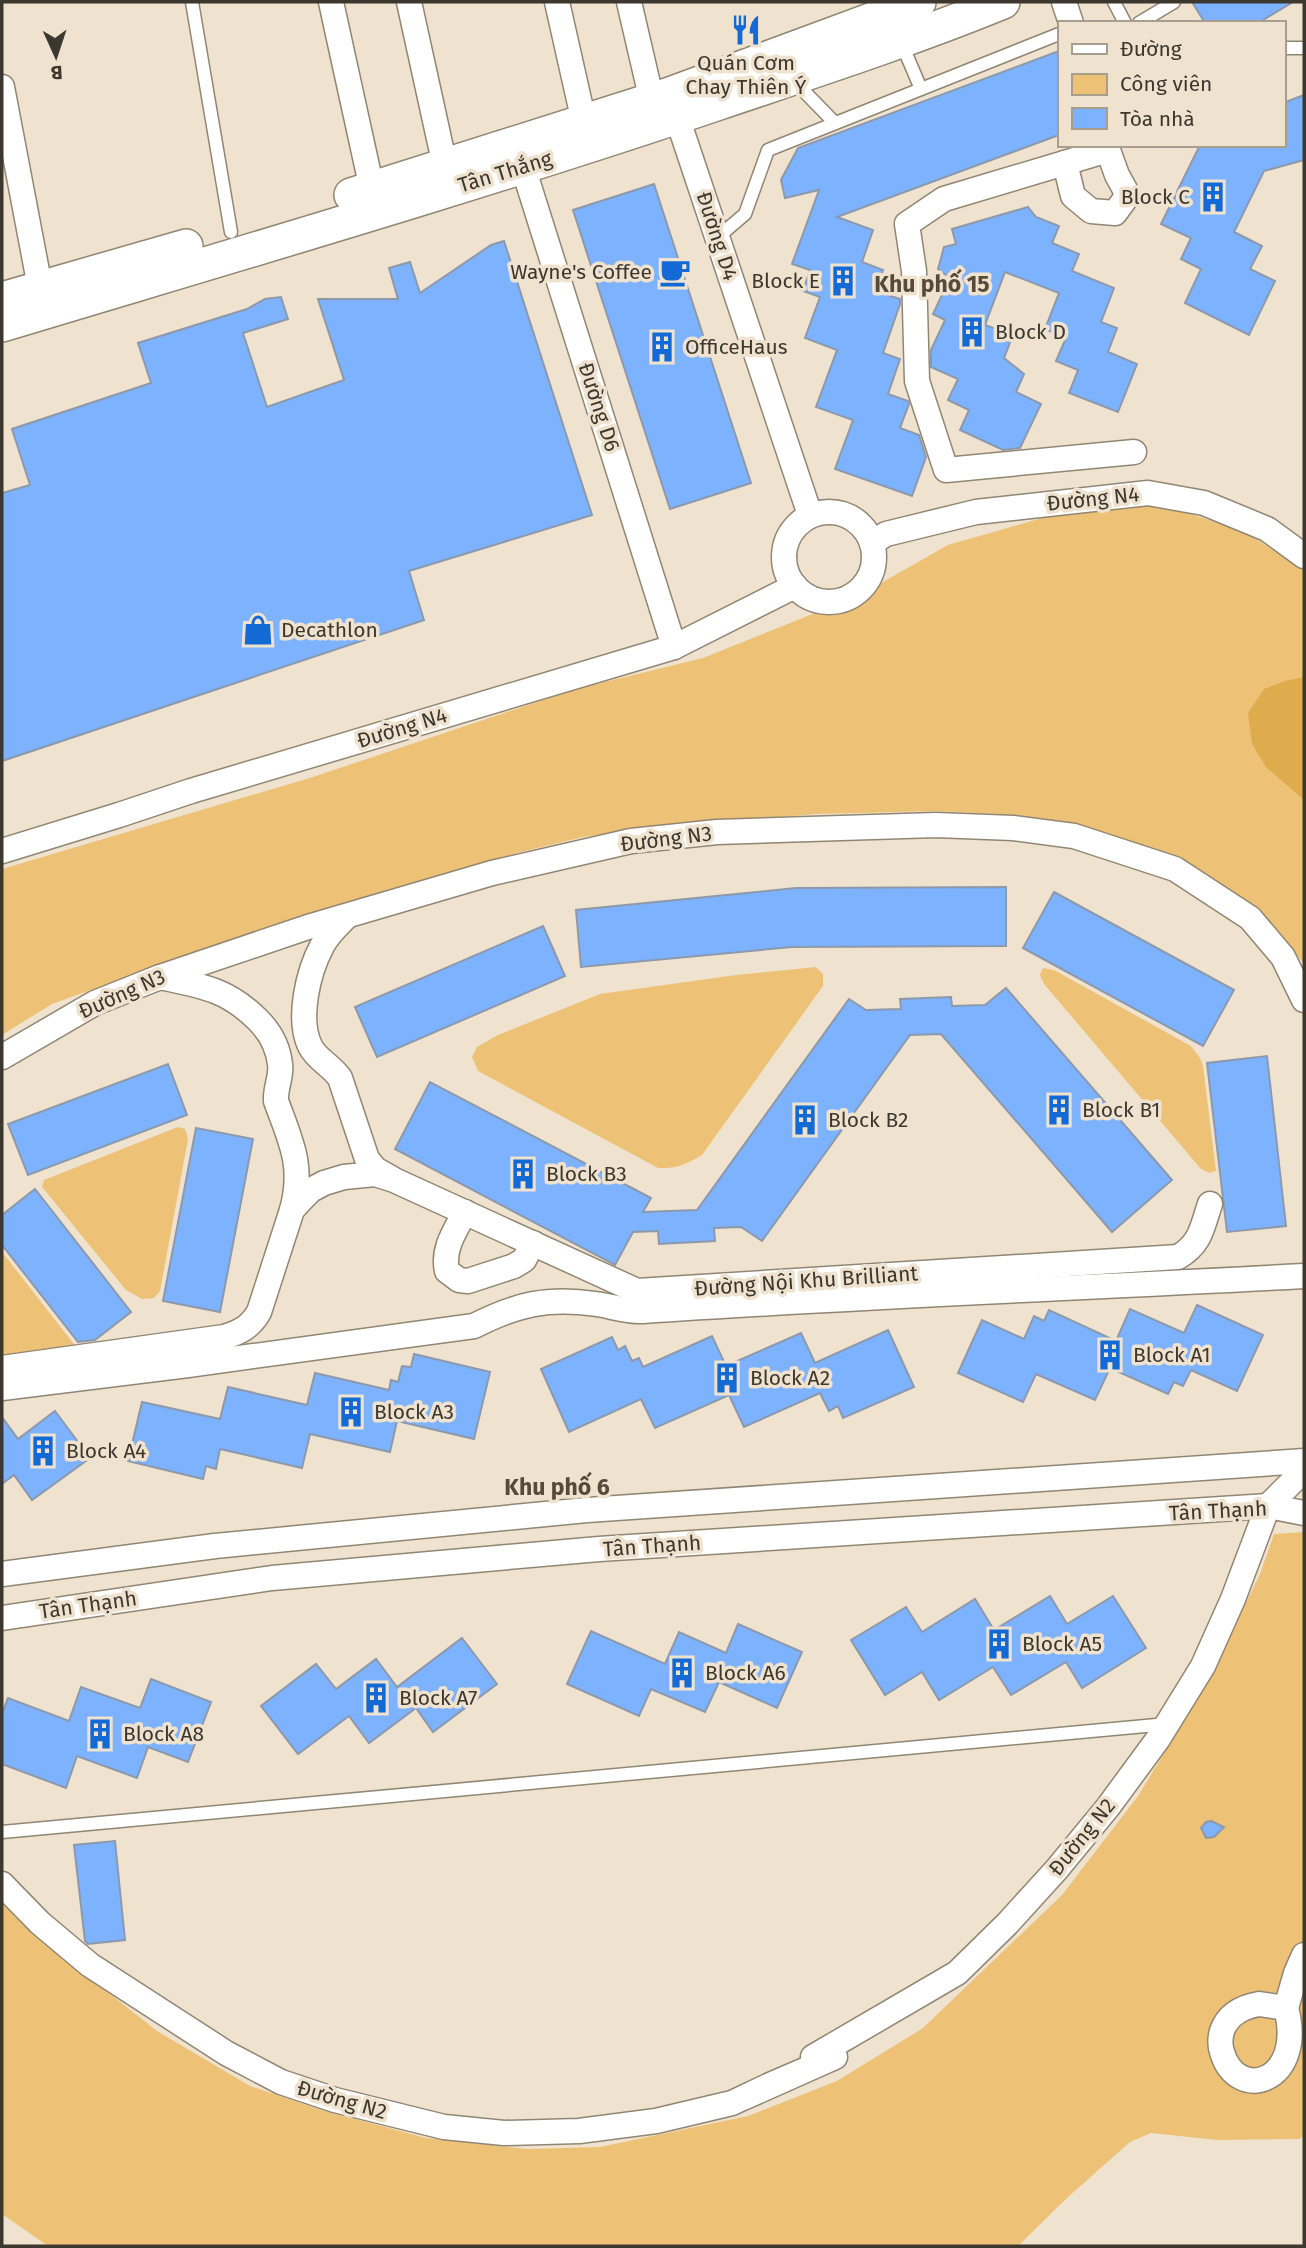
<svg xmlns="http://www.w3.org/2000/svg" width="1306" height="2248" font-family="'Fira Sans',sans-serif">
	<rect width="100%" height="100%" fill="#efe3cf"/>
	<g fill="#edc276">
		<path d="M1159,504L1246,532L1304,571V963L1245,903L1052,824L997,814L935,811L817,814L650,827L583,837L517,853L138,973L52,1004L2,1035V869L313,777L576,689L703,658L860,595L948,545L1067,511Z"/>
		<path d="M816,967L823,974V986L702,1155C687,1164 676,1169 658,1168L478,1071L472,1057L477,1047L498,1035L600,994L736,975Z"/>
		<path d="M1043,968L1054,970L1191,1046L1200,1058L1203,1066L1216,1171L1210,1173L1201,1169L1044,984L1040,975Z"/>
		<path d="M178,1127L185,1129L188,1139L160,1291L154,1298L142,1299L126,1290L42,1187L44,1180Z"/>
		<path d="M2,1252L73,1343L77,1350L2,1360Z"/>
		<path d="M1304,1532V2136L1299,2139L1218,2140L1151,2133L1130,2142L1068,2197L1018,2246H48L2,2214V1902L59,1954L157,2031L250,2086L321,2110L426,2138L527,2149L600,2147L748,2116L837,2081L923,2028L1062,1895L1138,1796L1208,1681L1260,1574L1274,1534Z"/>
	</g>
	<path fill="#deab4d" d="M1304,677V800L1266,767L1252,744L1248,713L1264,689L1285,681Z"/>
	<g fill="#7cb2ff" stroke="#8d99ab" stroke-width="2">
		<path d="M1192,2H1293L1258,23H1205Z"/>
		<path d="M1059,51V135L837,217L873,230L862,262L883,270L875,291L900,299V304L883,353L900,359L888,394L908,401L909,404L900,428L919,435L926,457L912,496L835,469L853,420L816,407L837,350L805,338L820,297L803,291L810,270L792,264L819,190L785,198L781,180L798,148Z"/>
		<path d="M1304,95V160L1264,171L1234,232L1262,246L1250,269L1275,281L1249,335L1185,303L1201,269L1181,259L1191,238L1161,224L1200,145H1283V103Z"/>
		<path d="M654,184L751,483L670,509L573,210Z"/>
		<path d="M1028,207L1036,217L1059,226L1052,243L1079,254L1072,271L1114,288L1101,322L1117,328L1108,352L1137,364L1118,412L1069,393L1078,370L1056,361L1066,338L1045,329L1059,293L1005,272L985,325L1013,335L1004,358L1024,374L1016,392L1041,404L1020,448L1003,450L960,430L969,410L948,400L958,379L931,367V350L945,320L933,314L950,278L938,269L944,247L956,244L952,229Z"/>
		<path d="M504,241L592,515L409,571L424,620L2,761V493L30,485L12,429L151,383L138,343L247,309L265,299L281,297L288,319L243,333L267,407L344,380L318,299H398L389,268L410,262L420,293L491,245Z"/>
		<path d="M1006,887V946L792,947L581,967L576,910L796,888Z"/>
		<path d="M1054,892L1234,990L1203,1046L1023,948Z"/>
		<path d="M543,926L565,976L377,1057L355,1007Z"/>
		<path d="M1006,988L1172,1180L1112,1232L941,1034L910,1035L762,1241L741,1227L714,1228L715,1241L659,1244L658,1231L633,1232L615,1265L395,1149L430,1082L651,1198L643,1212L697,1210L849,999L866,1010L901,1009L900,999L951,997L952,1006L985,1005Z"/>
		<path d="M1267,1056L1286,1226L1227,1232L1207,1063Z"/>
		<path d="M168,1064L187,1115L28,1175L8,1124Z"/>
		<path d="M196,1128L253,1139L220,1312L163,1301Z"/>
		<path d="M35,1189L131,1312L95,1340L78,1342L2,1245V1215Z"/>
		<path d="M1197,1305L1263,1335L1237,1391L1191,1370L1183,1386L1174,1382L1168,1394L1110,1368L1095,1400L1036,1374L1023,1402L958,1373L982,1320L1024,1339L1034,1316L1044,1321L1049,1310L1116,1341L1130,1309L1184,1333Z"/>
		<path d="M888,1330L914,1387L843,1418L838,1406L829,1411L820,1393L744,1427L729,1395L655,1428L641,1399L569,1432L541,1369L612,1337L618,1350L625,1346L632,1361L639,1358L643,1367L712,1336L726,1366L801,1333L815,1363Z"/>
		<path d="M414,1354L490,1372L474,1439L397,1421L390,1452L310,1434L302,1468L220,1449L216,1469L206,1466L203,1479L128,1461L142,1402L220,1419L228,1387L307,1405L315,1373L389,1390L391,1380L398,1382L402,1366L411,1367Z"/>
		<path d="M55,1411L90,1458L32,1500L14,1475L2,1484V1417L18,1439Z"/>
		<path d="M1050,1596L1067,1624L1113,1596L1146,1648L1082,1688L1066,1662L1011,1695L993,1667L939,1700L922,1672L885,1695L851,1640L906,1607L922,1632L975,1599L994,1630Z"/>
		<path d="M738,1624L802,1652L777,1708L719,1682L705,1712L651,1689L639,1716L567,1684L591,1631L665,1664L679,1632L726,1653Z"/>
		<path d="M462,1638L497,1684L433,1732L416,1708L369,1743L349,1716L298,1754L261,1706L316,1664L336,1689L376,1659L397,1687Z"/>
		<path d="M151,1679L211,1702L188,1762L148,1747L137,1778L77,1756L66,1788L2,1764V1714L8,1698L69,1721L81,1687L140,1708Z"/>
		<path d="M1211,1821L1224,1827L1214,1837L1206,1838L1201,1828L1206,1822Z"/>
		<path d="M115,1841L125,1940L88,1944L85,1941L74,1845Z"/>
	</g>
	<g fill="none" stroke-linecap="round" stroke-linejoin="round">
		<g stroke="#918673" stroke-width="15">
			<g id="lane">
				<path d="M192,2L231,232"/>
				<path d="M1114,2L1125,23"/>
				<path d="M1139,23L1174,2"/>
				<path d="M901,42L921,89"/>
				<path d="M1283,48H1304"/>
				<path d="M794,81L835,123"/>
				<path d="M718,237L745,214L768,150L1059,34"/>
				<path d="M2,1832L1167,1724"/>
			</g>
		</g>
		<g stroke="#918673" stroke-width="27">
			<g id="street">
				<path d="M331,2L372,189"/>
				<path d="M409,2L445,166"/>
				<path d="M557,2L584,122"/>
				<path d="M629,2L652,101"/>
				<path d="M1064,2L1071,23"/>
				<path d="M2,87L40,287"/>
				<path d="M677,117L810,515"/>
				<path d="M1107,145L1108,150L944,199L907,224L914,271L917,381L946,470L1134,452"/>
				<path d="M1065,163L1073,196L1091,211L1115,213L1128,195L1117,175L1108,150"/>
				<path d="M523,167L674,647"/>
				<circle cx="829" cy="557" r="45"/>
				<path d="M872,543L886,534L976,512L1148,493L1204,503L1267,529L1304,556"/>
				<path d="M2,851L119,815L191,791L674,647L795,586"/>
				<path d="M346,917C337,926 328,934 322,946C308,972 297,1019 310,1046C317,1060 331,1065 340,1078L367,1159L375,1169L391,1178"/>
				<path d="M160,977C202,986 227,989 258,1020C270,1032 278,1047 280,1064C282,1076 275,1088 276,1101C291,1142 304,1166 292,1210"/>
				<path d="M2,1057L95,1003L160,977L308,927L492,873L631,841L717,832L936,825L1013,828L1074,836L1175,869L1250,918L1283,957L1304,1000"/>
				<path d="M465,1212C455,1231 442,1249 447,1271L459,1280L468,1281L514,1266L524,1260L533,1243"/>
				<path d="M2,1368L224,1337C241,1332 250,1327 259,1312L292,1210L302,1199L311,1190L324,1183L344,1177L375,1174L394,1180L637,1291L1178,1257C1201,1244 1202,1227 1210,1204"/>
				<path d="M2,1388L188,1365L474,1326C517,1304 548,1297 596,1304C612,1306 626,1312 643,1311C863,1296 1084,1288 1304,1276"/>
				<path d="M2,1574L215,1546L587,1510L1304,1461"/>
				<path d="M2,1618L272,1578L599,1549L1268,1506L1304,1513"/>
				<path d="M2,1884L40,1923L90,1965L226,2053L281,2082L335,2100L444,2127L504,2133L579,2131L656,2121L732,2103L770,2085L835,2057L743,2098"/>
				<path d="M1259,2004L1286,2008C1306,2082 1237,2104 1222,2052C1220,2046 1220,2038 1222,2031C1228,2014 1242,2007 1259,2004Z"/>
				<path d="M1286,2008L1296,1973L1304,1955"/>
				<path d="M813,2057L957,1973L1007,1924L1057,1869L1108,1807L1158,1739L1203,1666L1233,1599L1268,1506L1304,1470"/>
			</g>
		</g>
		<g stroke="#918673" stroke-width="36">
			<g id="secondary">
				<path d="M351,195L670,94L919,2"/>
				<path d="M2,299L186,246"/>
				<path d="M2,325C241,253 482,183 719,103C814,71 910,40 1003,2"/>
			</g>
		</g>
		<use href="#lane" stroke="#fff" stroke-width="12"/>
		<use href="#street" stroke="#fff" stroke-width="24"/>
		<use href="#secondary" stroke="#fff" stroke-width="33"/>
	</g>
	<defs>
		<g id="restaurant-bare" transform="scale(2.415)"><path d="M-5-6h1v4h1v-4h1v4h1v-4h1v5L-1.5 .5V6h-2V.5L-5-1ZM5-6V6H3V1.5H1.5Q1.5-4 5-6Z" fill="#146ad4" stroke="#efe3cf" stroke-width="2.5" paint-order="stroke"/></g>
		<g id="building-bare" transform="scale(2.415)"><path d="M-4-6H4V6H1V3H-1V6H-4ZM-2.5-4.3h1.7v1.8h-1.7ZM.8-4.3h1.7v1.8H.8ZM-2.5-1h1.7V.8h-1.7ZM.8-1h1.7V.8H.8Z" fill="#146ad4" stroke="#efe3cf" stroke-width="2.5" paint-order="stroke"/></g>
		<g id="cafe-bare" transform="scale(2.415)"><path d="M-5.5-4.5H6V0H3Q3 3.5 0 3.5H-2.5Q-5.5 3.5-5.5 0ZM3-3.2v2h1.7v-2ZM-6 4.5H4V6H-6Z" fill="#146ad4" stroke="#efe3cf" stroke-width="2.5" paint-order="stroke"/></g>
		<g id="shop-bare" transform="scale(2.415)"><path d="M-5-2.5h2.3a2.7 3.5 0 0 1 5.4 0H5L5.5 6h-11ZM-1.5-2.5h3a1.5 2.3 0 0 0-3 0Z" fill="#146ad4" stroke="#efe3cf" stroke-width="2.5" paint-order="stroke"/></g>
	</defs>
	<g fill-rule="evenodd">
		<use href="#restaurant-bare" x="746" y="30"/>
		<use href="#building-bare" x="1213" y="197"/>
		<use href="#cafe-bare" x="675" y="272"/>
		<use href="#building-bare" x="843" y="281"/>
		<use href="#building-bare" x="972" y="332"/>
		<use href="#building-bare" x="662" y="347"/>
		<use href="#shop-bare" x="258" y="630"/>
		<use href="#building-bare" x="1059" y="1110"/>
		<use href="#building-bare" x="805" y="1120"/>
		<use href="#building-bare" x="523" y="1174"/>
		<use href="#building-bare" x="1110" y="1355"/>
		<use href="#building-bare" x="727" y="1378"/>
		<use href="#building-bare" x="351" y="1412"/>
		<use href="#building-bare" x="43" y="1451"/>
		<use href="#building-bare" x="999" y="1644"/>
		<use href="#building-bare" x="682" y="1673"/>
		<use href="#building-bare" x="376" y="1698"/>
		<use href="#building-bare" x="100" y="1734"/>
	</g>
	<g text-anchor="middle" stroke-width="7" stroke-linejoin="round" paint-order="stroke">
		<g font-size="21" fill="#3c372f" stroke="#efe3cf" text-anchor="start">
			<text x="746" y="70" text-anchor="middle">Quán Cơm<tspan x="746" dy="24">Chay Thiên Ý</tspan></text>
			<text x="1190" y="204" text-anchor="end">Block C</text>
			<text x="652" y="279" text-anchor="end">Wayne's Coffee</text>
			<text x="820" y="288" text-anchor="end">Block E</text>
			<text x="995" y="339">Block D</text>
			<text x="685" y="354">OfficeHaus</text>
			<text x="281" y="637">Decathlon</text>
			<text x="1082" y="1117">Block B1</text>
			<text x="828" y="1127">Block B2</text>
			<text x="546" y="1181">Block B3</text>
			<text x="1133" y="1362">Block A1</text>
			<text x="750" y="1385">Block A2</text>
			<text x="374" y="1419">Block A3</text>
			<text x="66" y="1458">Block A4</text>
			<text x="1022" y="1651">Block A5</text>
			<text x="705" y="1680">Block A6</text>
			<text x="399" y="1705">Block A7</text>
			<text x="123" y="1741">Block A8</text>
		</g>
		<g font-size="21" fill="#3c372f" stroke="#efe3cf">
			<text transform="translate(505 172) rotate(-17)" y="7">Tân Thắng</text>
			<text transform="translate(717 236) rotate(72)" y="7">Đường D4</text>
			<text transform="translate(599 407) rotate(72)" y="7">Đường D6</text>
			<text transform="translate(1093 499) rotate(-6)" y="7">Đường N4</text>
			<text transform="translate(402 728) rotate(-17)" y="7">Đường N4</text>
			<text transform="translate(666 839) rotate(-7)" y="7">Đường N3</text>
			<text transform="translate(122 994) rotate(-24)" y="7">Đường N3</text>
			<text transform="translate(806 1281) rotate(-4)" y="7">Đường Nội Khu Brilliant</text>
			<text transform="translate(1218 1511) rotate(-3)" y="7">Tân Thạnh</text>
			<text transform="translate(652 1546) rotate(-4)" y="7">Tân Thạnh</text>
			<text transform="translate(88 1605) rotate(-8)" y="7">Tân Thạnh</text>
			<text transform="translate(1082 1837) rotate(-51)" y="7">Đường N2</text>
			<text transform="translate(342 2100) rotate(16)" y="7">Đường N2</text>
		</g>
		<g font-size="23" font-weight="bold" fill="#564b3a" stroke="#efe3cf">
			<text x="932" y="292">Khu phố 15</text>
			<text x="557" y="1495">Khu phố 6</text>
		</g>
	</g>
	<rect width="1306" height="2248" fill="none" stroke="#3c372f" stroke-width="7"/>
	<rect x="1058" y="21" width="228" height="126" fill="#efe3cf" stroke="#a79e8f" stroke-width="2"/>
	<rect x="1072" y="44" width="35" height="10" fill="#ffffff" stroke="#a79e8f" stroke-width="2"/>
	<text x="1120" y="56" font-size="21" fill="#3c372f">Đường</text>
	<rect x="1072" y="74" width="35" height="21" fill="#edc276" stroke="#a79e8f" stroke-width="2"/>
	<text x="1120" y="91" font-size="21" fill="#3c372f">Công viên</text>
	<rect x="1072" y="108" width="35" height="21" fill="#7cb2ff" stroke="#a79e8f" stroke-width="2"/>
	<text x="1120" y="126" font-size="21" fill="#3c372f">Tòa nhà</text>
	<g transform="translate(56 56) rotate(177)" stroke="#efe3cf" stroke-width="5" paint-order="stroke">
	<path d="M0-5L12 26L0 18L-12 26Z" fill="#3c372f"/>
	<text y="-10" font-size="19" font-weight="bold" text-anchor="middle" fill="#3c372f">B</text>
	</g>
</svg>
